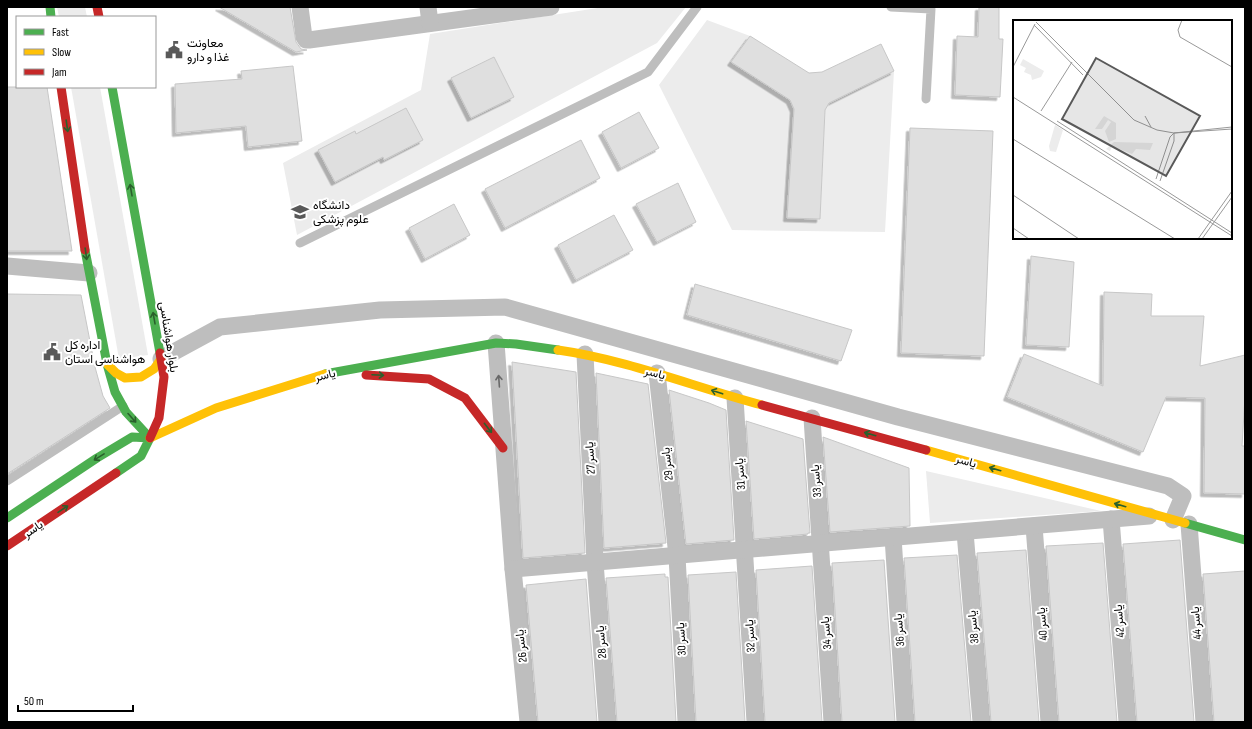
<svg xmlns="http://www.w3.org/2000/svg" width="1252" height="729" font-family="'Sofia Sans Condensed',Vazirmatn,sans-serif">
	<defs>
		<filter id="shadow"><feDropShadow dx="-3.5" dy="3.5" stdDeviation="0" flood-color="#0004"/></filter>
	</defs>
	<rect width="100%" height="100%" fill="#fff"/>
	<g fill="#ececec">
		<path d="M57,7H85L87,17H59Z"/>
		<path d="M604,7H686L657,43L297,235L283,163L421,90L430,34Z"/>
		<path d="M707,20L750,36L732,62L790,100L794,109L787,217L820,219L825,110L829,103L894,71L885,232L732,230L659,85Z"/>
		<path d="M71,87H100L148,355L119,359Z"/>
		<path d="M926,471L1101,511L930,523Z"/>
	</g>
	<g fill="#dfdfdf" stroke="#c7c7c7" filter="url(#shadow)">
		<path d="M219,7H290L296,42L301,49L307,50L296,52Z"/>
		<path d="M979,7H999V39H1003L1000,97L955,95L957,36L978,37Z"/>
		<path d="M750,36L809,73L822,72L881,44L894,71L829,103L825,110L820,219L787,218L794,109L790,100L731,62Z"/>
		<path d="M494,57L514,97L471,118L451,78Z"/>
		<path d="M293,66L302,141L248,147L246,126L176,133L175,84L242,79L241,71Z"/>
		<path d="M7,87H47L72,251H7Z"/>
		<path d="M406,108L423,140L384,160L383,157L335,182L318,150L355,131L356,134Z"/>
		<path d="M639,112L659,148L621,168L602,132Z"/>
		<path d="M910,128L993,131L984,356L901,353Z"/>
		<path d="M581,140L600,178L505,228L485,189Z"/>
		<path d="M678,183L696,222L657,242L636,204Z"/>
		<path d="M454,204L470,235L425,259L409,228Z"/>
		<path d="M614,215L633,250L576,280L558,245Z"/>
		<path d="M1031,256L1074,262L1069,347L1026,345Z"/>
		<path d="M695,284L852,330L841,361L687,315Z"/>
		<path d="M1104,292L1152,294L1151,316H1204L1200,366L1245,355V397L1242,446H1245V494L1204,493L1205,398L1166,397L1143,452L1007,397L1024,354L1103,386Z"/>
		<path d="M7,294L81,295L95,367L103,396L110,408L7,474Z"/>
		<path d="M512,362L576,372L585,553L523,558Z"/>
		<path d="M596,373L648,384L666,543L604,548Z"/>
		<path d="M669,390L709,403L726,410L734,540L686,544Z"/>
		<path d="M746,421L803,439L810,533H808V534L754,539Z"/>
		<path d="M823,437L909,468L910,526L830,532Z"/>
		<path d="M1180,540L1194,722H1137L1123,544Z"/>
		<path d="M1103,543L1117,722H1059L1046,546Z"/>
		<path d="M1026,550L1039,722H991L977,553Z"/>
		<path d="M957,555L971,722H915L904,558Z"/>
		<path d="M884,560L895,722H842L832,563Z"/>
		<path d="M812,566L822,722H765L756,570Z"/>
		<path d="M1245,571V722H1214L1203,574Z"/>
		<path d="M736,572L745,722H696L688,575Z"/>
		<path d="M665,574V577H668L676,722H617L606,578Z"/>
		<path d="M586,579L597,722H538L526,585Z"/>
	</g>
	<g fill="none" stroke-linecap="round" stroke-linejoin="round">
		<g stroke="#bebebe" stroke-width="9">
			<path d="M891,7L931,9L926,99"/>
			<path d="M300,243L648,72L697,7"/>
			<path d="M7,481L123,406"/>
		</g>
		<g stroke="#bebebe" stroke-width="17">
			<path d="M300,7L304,37L306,40H309L551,7"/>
			<path d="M428,7L430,23"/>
			<path d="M7,266L89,273"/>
			<path d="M496,343L513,569L528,722"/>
			<path d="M585,354L595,562L607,722"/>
			<path d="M161,359L220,327L380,310L505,307L898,417L1168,486L1183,496L1173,520"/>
			<path d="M657,373L677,556L686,722"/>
			<path d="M735,398L755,722"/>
			<path d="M812,418L832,722"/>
			<path d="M1111,519L1127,722"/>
			<path d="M1189,524L1204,722"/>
			<path d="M1034,526L1049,722"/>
			<path d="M965,532L981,722"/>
			<path d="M893,537L905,722"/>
			<path d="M513,569L1149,516"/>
		</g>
		<g stroke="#4caf50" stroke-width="9">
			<path d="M50,7L51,17"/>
			<path d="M112,87L160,353"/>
			<path d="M85,250L107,364L115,392L126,412L150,438"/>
			<path d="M325,374L496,343L516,344L558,350"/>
			<path d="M7,518L97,458L132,437L150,438L141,456L116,473"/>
			<path d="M1185,523L1245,540"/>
		</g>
		<g stroke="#ffc107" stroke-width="9">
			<path d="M558,350C628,360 694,387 762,405"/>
			<path d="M107,364L116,373L125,378L141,377L154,369L161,359"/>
			<path d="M150,438L216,408L325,374"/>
			<path d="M926,450L1185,523"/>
		</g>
		<g stroke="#c62828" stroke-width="9">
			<path d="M97,7L99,17"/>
			<path d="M61,87L85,250"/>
			<path d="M366,375L429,379L465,398L503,448"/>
			<path d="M762,405L926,450"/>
			<path d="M150,438L159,418L164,377L160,353"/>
			<path d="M7,546L116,473"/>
		</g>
	</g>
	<defs><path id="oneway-shaft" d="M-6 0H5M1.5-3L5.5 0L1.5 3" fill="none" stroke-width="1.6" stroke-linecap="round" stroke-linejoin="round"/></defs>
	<g stroke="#2a602c">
		<use href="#oneway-shaft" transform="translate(67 126) rotate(82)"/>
		<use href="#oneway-shaft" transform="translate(131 190) rotate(-100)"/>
		<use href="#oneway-shaft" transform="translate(86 254) rotate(82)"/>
		<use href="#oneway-shaft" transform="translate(154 318) rotate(-100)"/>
		<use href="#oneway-shaft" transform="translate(378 375) rotate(3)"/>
		<use href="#oneway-shaft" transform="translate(717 392) rotate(-162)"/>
		<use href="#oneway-shaft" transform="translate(132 418) rotate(48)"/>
		<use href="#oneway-shaft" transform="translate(488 428) rotate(52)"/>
		<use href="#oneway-shaft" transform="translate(870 434) rotate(-164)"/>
		<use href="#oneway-shaft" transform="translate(99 457) rotate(148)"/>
		<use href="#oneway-shaft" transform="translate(995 469) rotate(-164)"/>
		<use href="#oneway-shaft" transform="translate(1120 505) rotate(-164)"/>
		<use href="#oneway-shaft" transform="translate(63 509) rotate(-34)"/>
	</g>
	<use stroke="#686868" href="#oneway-shaft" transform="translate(499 381) rotate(-94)"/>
	<defs>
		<g id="civic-bare" transform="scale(1.38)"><path d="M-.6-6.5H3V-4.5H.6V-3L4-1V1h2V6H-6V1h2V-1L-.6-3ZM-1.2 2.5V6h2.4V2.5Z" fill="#595959" stroke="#fff" stroke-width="2.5" paint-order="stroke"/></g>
		<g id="university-bare" transform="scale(1.38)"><path d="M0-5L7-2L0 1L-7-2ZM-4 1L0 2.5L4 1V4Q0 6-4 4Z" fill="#595959" stroke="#fff" stroke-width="2.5" paint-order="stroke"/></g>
	</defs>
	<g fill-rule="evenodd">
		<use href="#civic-bare" x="174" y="50"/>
		<use href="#university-bare" x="300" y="212"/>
		<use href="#civic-bare" x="52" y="352"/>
	</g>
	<g text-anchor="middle" stroke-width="4" stroke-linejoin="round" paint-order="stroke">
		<g font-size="12" fill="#000" stroke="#fff" text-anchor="start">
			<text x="187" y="47">معاونت<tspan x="187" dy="14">غذا و دارو</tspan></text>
			<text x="313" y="209">دانشگاه<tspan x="313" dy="14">علوم پزشکی</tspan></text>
			<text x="65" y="349">اداره کل<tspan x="65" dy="14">هواشناسی استان</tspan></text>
		</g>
		<g font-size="12" fill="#000" stroke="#fff">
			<text transform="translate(169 337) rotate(81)" y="4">بلوار هواشناسی</text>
			<text transform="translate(655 373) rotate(15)" y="4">یاسر</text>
			<text transform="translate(325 375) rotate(-14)" y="4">یاسر</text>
			<text transform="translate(590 458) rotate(-93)" y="4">یاسر 27</text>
			<text transform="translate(966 461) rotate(16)" y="4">یاسر</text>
			<text transform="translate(667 464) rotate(-96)" y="4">یاسر 29</text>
			<text transform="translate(740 474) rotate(-94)" y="4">یاسر 31</text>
			<text transform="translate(816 481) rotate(-94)" y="4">یاسر 33</text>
			<text transform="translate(33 529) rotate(-34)" y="4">یاسر</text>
			<text transform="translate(1119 621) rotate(-94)" y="4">یاسر 42</text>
			<text transform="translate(1196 623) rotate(-94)" y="4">یاسر 44</text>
			<text transform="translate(1042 624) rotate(-94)" y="4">یاسر 40</text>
			<text transform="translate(973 627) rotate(-95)" y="4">یاسر 38</text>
			<text transform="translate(899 630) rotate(-94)" y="4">یاسر 36</text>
			<text transform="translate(826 633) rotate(-94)" y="4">یاسر 34</text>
			<text transform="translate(750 636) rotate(-93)" y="4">یاسر 32</text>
			<text transform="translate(681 639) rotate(-93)" y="4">یاسر 30</text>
			<text transform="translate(601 642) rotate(-94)" y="4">یاسر 28</text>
			<text transform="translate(521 646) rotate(-96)" y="4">یاسر 26</text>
		</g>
	</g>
	<g transform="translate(1013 20)">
		<rect width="219" height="219" fill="#fff"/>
		<path d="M10,39L31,51L28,57L19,60L18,55L11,52L13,48L7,45ZM91,96L103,103V119L96,122L92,111L98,102L95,100L89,109H82ZM42,105L50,110L43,132L37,131L36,126ZM101,122L140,123L137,130L123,129L119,134L99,126L97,131L93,129Z" fill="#ececec"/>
		<path fill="none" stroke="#999" stroke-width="1" d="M169,0L165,10L167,17L219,47M23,2L121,100L144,110L161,113M21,5L70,55M0,47L22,4M0,77L219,216M28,91L59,42M132,96L138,107M44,101L219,213M219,107L161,113L219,109M0,119L162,219M143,159L157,117L161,113M147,161L161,121V113M0,175L66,219M0,208L16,219M185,219L219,171M189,219L219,177"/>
		<path fill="#595959" fill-opacity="0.15" stroke="#595959" stroke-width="2" d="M83,38L187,96L153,156L49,99Z"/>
		<rect width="219" height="219" fill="none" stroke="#000" stroke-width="2"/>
	</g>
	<rect width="1252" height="729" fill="none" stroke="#000000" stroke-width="16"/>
	<rect x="16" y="16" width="140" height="72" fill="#ffffff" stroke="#999999"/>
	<rect x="24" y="29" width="20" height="6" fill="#4caf50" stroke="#999999"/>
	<text x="52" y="36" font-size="12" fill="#000000">Fast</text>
	<rect x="24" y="49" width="20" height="6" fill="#ffc107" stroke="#999999"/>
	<text x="52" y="56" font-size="12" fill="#000000">Slow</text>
	<rect x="24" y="69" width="20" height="6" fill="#c62828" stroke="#999999"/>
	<text x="52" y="76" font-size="12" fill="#000000">Jam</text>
	<path d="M18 705v6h115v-6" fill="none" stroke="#000000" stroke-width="2"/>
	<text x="24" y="705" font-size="12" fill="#000000" stroke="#ffffff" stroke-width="3" paint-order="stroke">50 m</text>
</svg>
